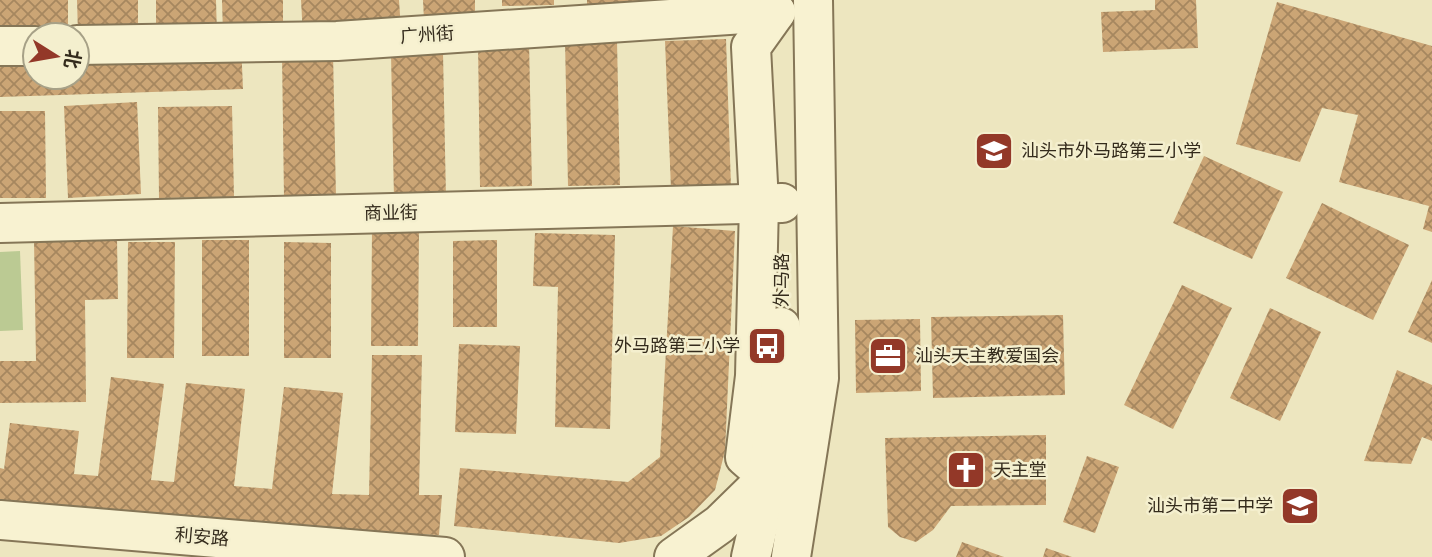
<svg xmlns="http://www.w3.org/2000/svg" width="1432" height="557" font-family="'PT Serif','Noto Sans SC',serif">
	<defs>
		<pattern id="building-cross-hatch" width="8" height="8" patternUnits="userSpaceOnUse" patternTransform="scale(1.75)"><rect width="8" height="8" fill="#cba575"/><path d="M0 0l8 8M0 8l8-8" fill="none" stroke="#a6875f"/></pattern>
	</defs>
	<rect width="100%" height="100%" fill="#ede6bf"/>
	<path fill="#bbca93" d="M20,251L23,330L0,331V252Z"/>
	<g fill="url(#building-cross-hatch)">
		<path d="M0,0H68V34L0,35Z"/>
		<path d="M77,0H138V32L78,34Z"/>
		<path d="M156,0H216L217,35L156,36Z"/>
		<path d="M222,0H283V33L223,34Z"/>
		<path d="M301,0H399L401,30L303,36Z"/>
		<path d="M423,0H475V18L424,20Z"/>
		<path d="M502,0H554V5L502,6Z"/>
		<path d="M587,0H639V5L587,7Z"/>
		<path d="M1155,0H1196L1198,48L1103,52L1101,12L1155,10Z"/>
		<path d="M1277,2L1432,46V232L1423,229L1429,206L1339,182L1358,115L1322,108L1300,162L1236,144Z"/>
		<path d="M726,39L731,187L671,189L665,41Z"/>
		<path d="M529,41L532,186L480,187L478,43Z"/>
		<path d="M565,41H617L620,185L568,186Z"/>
		<path d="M241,43L243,89L0,97V50L35,49V77H77V48Z"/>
		<path d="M333,53L336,197L284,198L282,54Z"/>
		<path d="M443,53L446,198L394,199L391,54Z"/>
		<path d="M137,102L141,194L68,198L64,106Z"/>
		<path d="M232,106L234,197L159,198L158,107Z"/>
		<path d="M0,111H45L46,198H0Z"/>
		<path d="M1204,156L1283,192L1252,259L1173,223Z"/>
		<path d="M1322,203L1409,245L1373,320L1286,278Z"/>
		<path d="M673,226L735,231L725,451L715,490L689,517L661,536L619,543L454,526L460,468L628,482L660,457Z"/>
		<path d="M372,230H419L418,346H371Z"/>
		<path d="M535,233L615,235L610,429L555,427L558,287L533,286Z"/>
		<path d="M34,239H117L118,299L85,300L86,402L0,403V361H36Z"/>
		<rect x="202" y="240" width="47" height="116"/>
		<path d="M497,240V327H453V241Z"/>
		<path d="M128,242H175L174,358H127Z"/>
		<path d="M284,242L331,243V358H284Z"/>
		<path d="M1432,280V343L1408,332Z"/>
		<path d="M1182,285L1232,308L1173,429L1124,405Z"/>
		<path d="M1270,308L1321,332L1280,421L1230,398Z"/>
		<path d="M1063,315L1065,395L933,398L931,317Z"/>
		<path d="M920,319L921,391L856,393L855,320Z"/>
		<path d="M459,344L520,346L516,434L455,432Z"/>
		<path d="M372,355H422L419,495H442L439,535L353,532L0,506V468L4,469L10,423L79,431L74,474L98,476L111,377L164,384L151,480L174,482L186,383L245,389L234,486L272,489L284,387L343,393L332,494L369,495Z"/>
		<path d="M1397,370L1432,385V441L1422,437L1411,464L1364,461Z"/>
		<path d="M1046,435V505L951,506L933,530L916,542L900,537L888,527L885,438Z"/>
		<path d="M1087,456L1119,467L1095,533L1063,522Z"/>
		<path d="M962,542L1004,557H956Z"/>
		<path d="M1046,548L1072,557H1043Z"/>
	</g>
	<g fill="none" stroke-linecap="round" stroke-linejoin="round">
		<g stroke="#857657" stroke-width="42">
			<g id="minor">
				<path d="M77,45L337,41L776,12"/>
				<path d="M0,46H35"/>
				<path d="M0,223L782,203"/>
				<path d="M0,520L445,557"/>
				<path d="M674,557L720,524L768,477L745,457L755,376L759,203L751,47L776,12"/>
				<path d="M751,557L763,506L781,384V327"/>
				<path d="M791,557L819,378L813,0"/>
			</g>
		</g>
		<use href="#minor" stroke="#f8f2d1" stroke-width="38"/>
	</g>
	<defs>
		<g id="school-square" transform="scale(2.0125)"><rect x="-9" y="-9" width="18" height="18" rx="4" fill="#933828" stroke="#f4efce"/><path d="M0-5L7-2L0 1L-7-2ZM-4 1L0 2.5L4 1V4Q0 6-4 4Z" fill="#fff"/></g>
		<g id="bus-square" transform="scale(2.0125)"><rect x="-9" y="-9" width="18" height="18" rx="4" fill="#933828" stroke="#f4efce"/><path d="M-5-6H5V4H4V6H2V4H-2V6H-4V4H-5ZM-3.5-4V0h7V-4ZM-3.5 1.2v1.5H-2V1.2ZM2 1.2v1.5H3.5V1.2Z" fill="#fff"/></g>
		<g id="office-square" transform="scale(2.0125)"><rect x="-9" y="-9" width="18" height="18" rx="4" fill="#933828" stroke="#f4efce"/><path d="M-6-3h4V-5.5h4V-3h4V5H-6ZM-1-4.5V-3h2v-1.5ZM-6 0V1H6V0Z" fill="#fff"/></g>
		<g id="church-square" transform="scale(2.0125)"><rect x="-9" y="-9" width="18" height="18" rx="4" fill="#933828" stroke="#f4efce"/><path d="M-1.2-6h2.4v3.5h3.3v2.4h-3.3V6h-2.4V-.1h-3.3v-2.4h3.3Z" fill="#fff"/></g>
	</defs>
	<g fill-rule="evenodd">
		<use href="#school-square" x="994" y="151"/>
		<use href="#bus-square" x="767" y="346"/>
		<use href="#office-square" x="888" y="356"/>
		<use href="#church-square" x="966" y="470"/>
		<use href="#school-square" x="1300" y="506"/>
	</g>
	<g text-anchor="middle" stroke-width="5" stroke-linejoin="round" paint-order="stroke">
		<g font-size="18" fill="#342b1c" stroke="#f4efce">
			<text transform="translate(427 35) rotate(-4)" y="6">广州街</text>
			<text transform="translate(391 213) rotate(-1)" y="6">商业街</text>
			<text transform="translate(782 280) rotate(-90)" y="6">外马路</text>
			<text transform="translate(202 537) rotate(5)" y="6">利安路</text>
		</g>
		<g font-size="18" fill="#342b1c" stroke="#f4efce" text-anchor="start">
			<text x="1021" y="157">汕头市外马路第三小学</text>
			<text x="740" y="352" text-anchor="end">外马路第三小学</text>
			<text x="915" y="362">汕头天主教爱国会</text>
			<text x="993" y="476">天主堂</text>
			<text x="1273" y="512" text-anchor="end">汕头市第二中学</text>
		</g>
	</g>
	<g transform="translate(56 56) rotate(101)"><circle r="33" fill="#f4efce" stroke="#a7a187" stroke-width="2"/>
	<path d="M0-5L12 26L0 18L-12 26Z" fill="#933828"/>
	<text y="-10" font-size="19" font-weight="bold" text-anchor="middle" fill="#342b1c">北</text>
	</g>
</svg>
